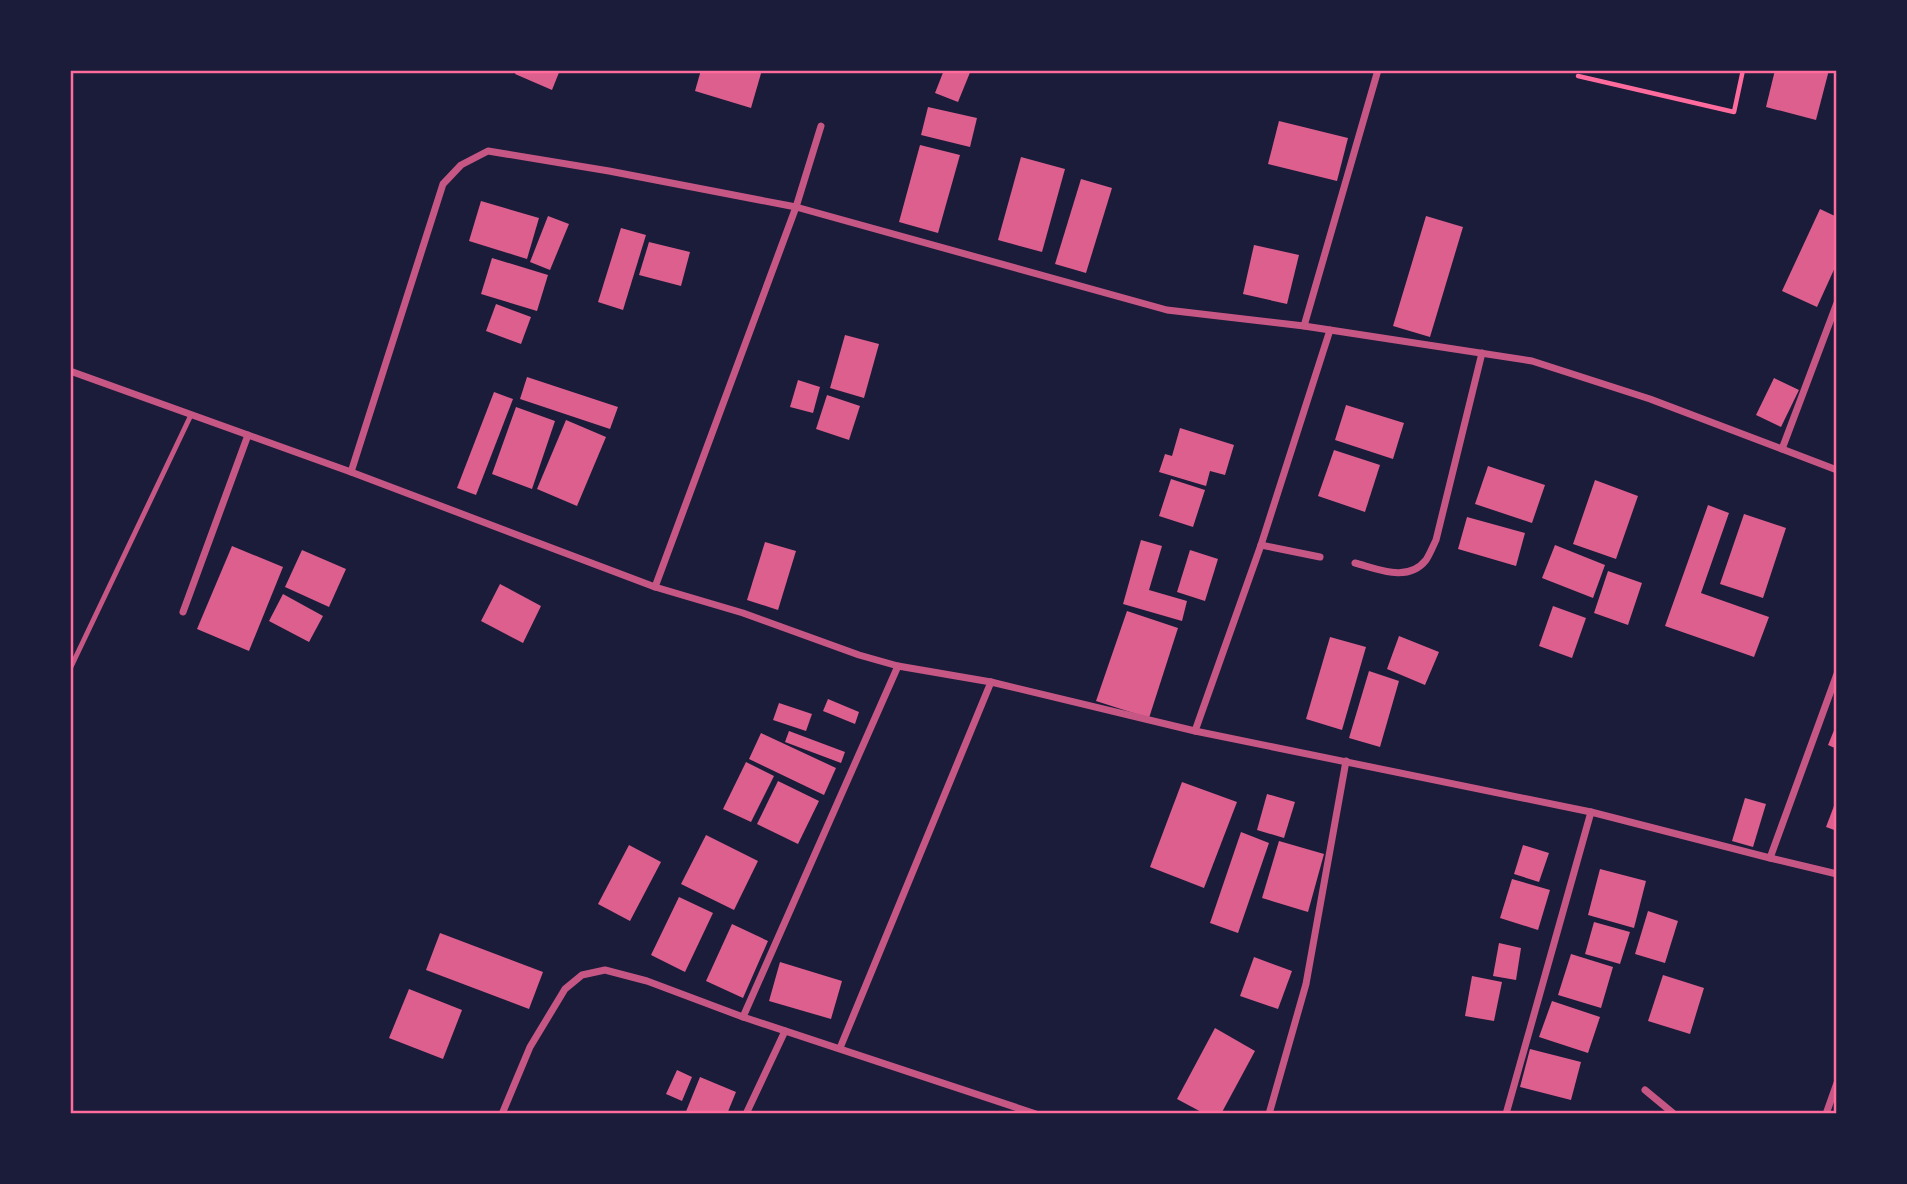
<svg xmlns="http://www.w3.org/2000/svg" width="1907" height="1184" font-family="'Noto Serif',serif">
	<rect width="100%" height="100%" fill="#1b1b3a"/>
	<g fill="#dd5f8e">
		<path d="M517,70H560L552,90L515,74Z"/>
		<path d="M701,70H762L751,108L695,91Z"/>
		<path d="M944,70H971L958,102L935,93Z"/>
		<path d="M1775,70H1829L1816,120L1766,107Z"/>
		<path d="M928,107L977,118L970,147L921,135Z"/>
		<path d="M1279,121L1348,138L1337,181L1268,164Z"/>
		<path d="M920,145L960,155L938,233L899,222Z"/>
		<path d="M1021,157L1065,169L1042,252L998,240Z"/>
		<path d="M1081,179L1112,188L1086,273L1055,264Z"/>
		<path d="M481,201L539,218L527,259L469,241Z"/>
		<path d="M1820,209L1837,217V263L1817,307L1782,291Z"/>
		<path d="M548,216L569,224L550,270L530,262Z"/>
		<path d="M1426,216L1463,227L1430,337L1393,326Z"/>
		<path d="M621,228L646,235L623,310L598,302Z"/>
		<path d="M649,242L690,252L681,286L639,275Z"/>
		<path d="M1254,245L1299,255L1287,304L1243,294Z"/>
		<path d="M492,258L548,275L537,311L481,294Z"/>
		<path d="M496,304L531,317L521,344L486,331Z"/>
		<path d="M845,335L879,344L864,398L830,388Z"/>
		<path d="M527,377L618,407L610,429L520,399Z"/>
		<path d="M1774,378L1799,390L1781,427L1756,415Z"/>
		<path d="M798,380L820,387L813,413L790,407Z"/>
		<path d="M494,392L513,399L476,495L457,488Z"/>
		<path d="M827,395L860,406L849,440L816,429Z"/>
		<path d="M1346,405L1404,423L1393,459L1335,440Z"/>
		<path d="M516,407L555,421L532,489L492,474Z"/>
		<path d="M566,420L606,437L577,506L537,489Z"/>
		<path d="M1180,428L1234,445L1225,475L1210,471L1206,486L1159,472L1165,454L1172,456Z"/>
		<path d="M1334,450L1380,465L1365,512L1318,496Z"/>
		<path d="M1488,466L1545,485L1532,523L1475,504Z"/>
		<path d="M1171,479L1205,490L1193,527L1159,516Z"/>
		<path d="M1595,480L1638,496L1616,559L1573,544Z"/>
		<path d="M1708,505L1729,513L1701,593L1769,617L1754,657L1665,626Z"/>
		<path d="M1744,514L1786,528L1763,598L1720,584Z"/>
		<path d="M1467,517L1525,533L1516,566L1458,549Z"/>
		<path d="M1141,540L1162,546L1149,590L1187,601L1182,621L1123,604Z"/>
		<path d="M765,542L796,551L778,610L747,600Z"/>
		<path d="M1555,545L1605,565L1593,598L1542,578Z"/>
		<path d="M232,546L283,567L249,651L197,629Z"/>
		<path d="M302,550L346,569L329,607L285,587Z"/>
		<path d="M1190,550L1218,559L1205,601L1177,592Z"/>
		<path d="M1608,571L1642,583L1628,625L1594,613Z"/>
		<path d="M500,584L541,606L523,643L481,621Z"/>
		<path d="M283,594L323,616L309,642L269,621Z"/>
		<path d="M1553,606L1586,618L1572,658L1539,646Z"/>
		<path d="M1127,611L1178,628L1149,718L1096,701Z"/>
		<path d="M1399,636L1439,652L1425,685L1387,669Z"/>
		<path d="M1330,637L1366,647L1342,730L1306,719Z"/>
		<path d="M1369,671L1399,681L1380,747L1349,738Z"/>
		<path d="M828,699L859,712L855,724L823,711Z"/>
		<path d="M779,703L812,714L806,731L773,720Z"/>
		<path d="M1837,723V749L1828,745Z"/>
		<path d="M789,731L845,752L841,763L785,742Z"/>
		<path d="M761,733L836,768L824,795L749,759Z"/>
		<path d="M746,762L774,776L751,822L723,809Z"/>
		<path d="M778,781L819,801L798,844L757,824Z"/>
		<path d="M1182,782L1237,802L1204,888L1150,867Z"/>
		<path d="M1267,794L1295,802L1284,838L1257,830Z"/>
		<path d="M1745,798L1766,804L1753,847L1732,841Z"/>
		<path d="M1837,798V831L1826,827Z"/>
		<path d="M1241,832L1269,843L1238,933L1210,923Z"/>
		<path d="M706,835L758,861L734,910L681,884Z"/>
		<path d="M1279,841L1324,854L1308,912L1262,898Z"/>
		<path d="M629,845L661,862L630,921L598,904Z"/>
		<path d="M1523,845L1549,853L1539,882L1514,874Z"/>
		<path d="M1600,869L1646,881L1634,928L1588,915Z"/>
		<path d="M1512,879L1550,890L1538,930L1500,918Z"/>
		<path d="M679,897L713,913L685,972L651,955Z"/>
		<path d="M1648,911L1678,921L1665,963L1635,954Z"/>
		<path d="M1594,922L1630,932L1620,964L1585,954Z"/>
		<path d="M732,924L768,941L743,998L706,981Z"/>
		<path d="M440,933L543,972L529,1009L426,970Z"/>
		<path d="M1499,943L1521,948L1516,980L1493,976Z"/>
		<path d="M1571,954L1613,967L1601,1008L1558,995Z"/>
		<path d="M1254,957L1292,971L1278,1009L1240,996Z"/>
		<path d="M780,962L842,981L831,1019L769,1001Z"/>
		<path d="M1663,975L1704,988L1690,1034L1648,1021Z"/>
		<path d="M1472,976L1502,982L1494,1021L1465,1016Z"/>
		<path d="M409,989L462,1010L443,1059L389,1038Z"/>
		<path d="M1552,1001L1600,1017L1588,1053L1539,1037Z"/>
		<path d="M1215,1028L1255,1051L1221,1114H1205L1177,1099Z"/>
		<path d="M1530,1049L1581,1062L1571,1100L1520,1087Z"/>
		<path d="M677,1070L692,1077L682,1101L666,1094Z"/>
		<path d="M700,1077L736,1092L727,1114H685Z"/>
	</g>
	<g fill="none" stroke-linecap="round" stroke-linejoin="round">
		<path stroke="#ff6b9d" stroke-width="4.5" d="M1578,76L1734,112L1743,70"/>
		<path stroke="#c65784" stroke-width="5" d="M70,669L191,415"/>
		<g stroke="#c65784" stroke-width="7">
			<path d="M1304,326L1378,70"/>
			<path d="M1330,330L1261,545L1195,731L1591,812"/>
			<path d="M70,371L351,472L655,587L743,613L859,655L898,666L743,1017L1036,1114"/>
			<path d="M1782,449L1837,303"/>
			<path d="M351,472L443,184L461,165L488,151L609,171L796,207L1167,310L1304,326L1532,361L1650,399L1837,470"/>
			<path d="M1261,545L1320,557"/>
			<path d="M1355,563C1378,569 1408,583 1426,560C1430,554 1433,546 1436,540L1482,353"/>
			<path d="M655,587L796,207L821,126"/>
			<path d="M183,612L248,435"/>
			<path d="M898,666L991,682L1195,731"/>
			<path d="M1770,858L1837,674"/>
			<path d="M840,1048L991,682"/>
			<path d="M1645,1090L1674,1114"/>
			<path d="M502,1114L530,1047L565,989L582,975L605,970L647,981L743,1017"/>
			<path d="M746,1114L785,1031"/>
			<path d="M1269,1114L1306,984L1346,761"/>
			<path d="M1506,1114L1591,812L1770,858L1837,874"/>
			<path d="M1826,1114L1837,1083"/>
		</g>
	</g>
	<rect width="1907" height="1184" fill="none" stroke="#1b1b3a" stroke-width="144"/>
	<rect x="72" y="72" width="1763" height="1040" fill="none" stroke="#ff6b9d" stroke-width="2.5"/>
</svg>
